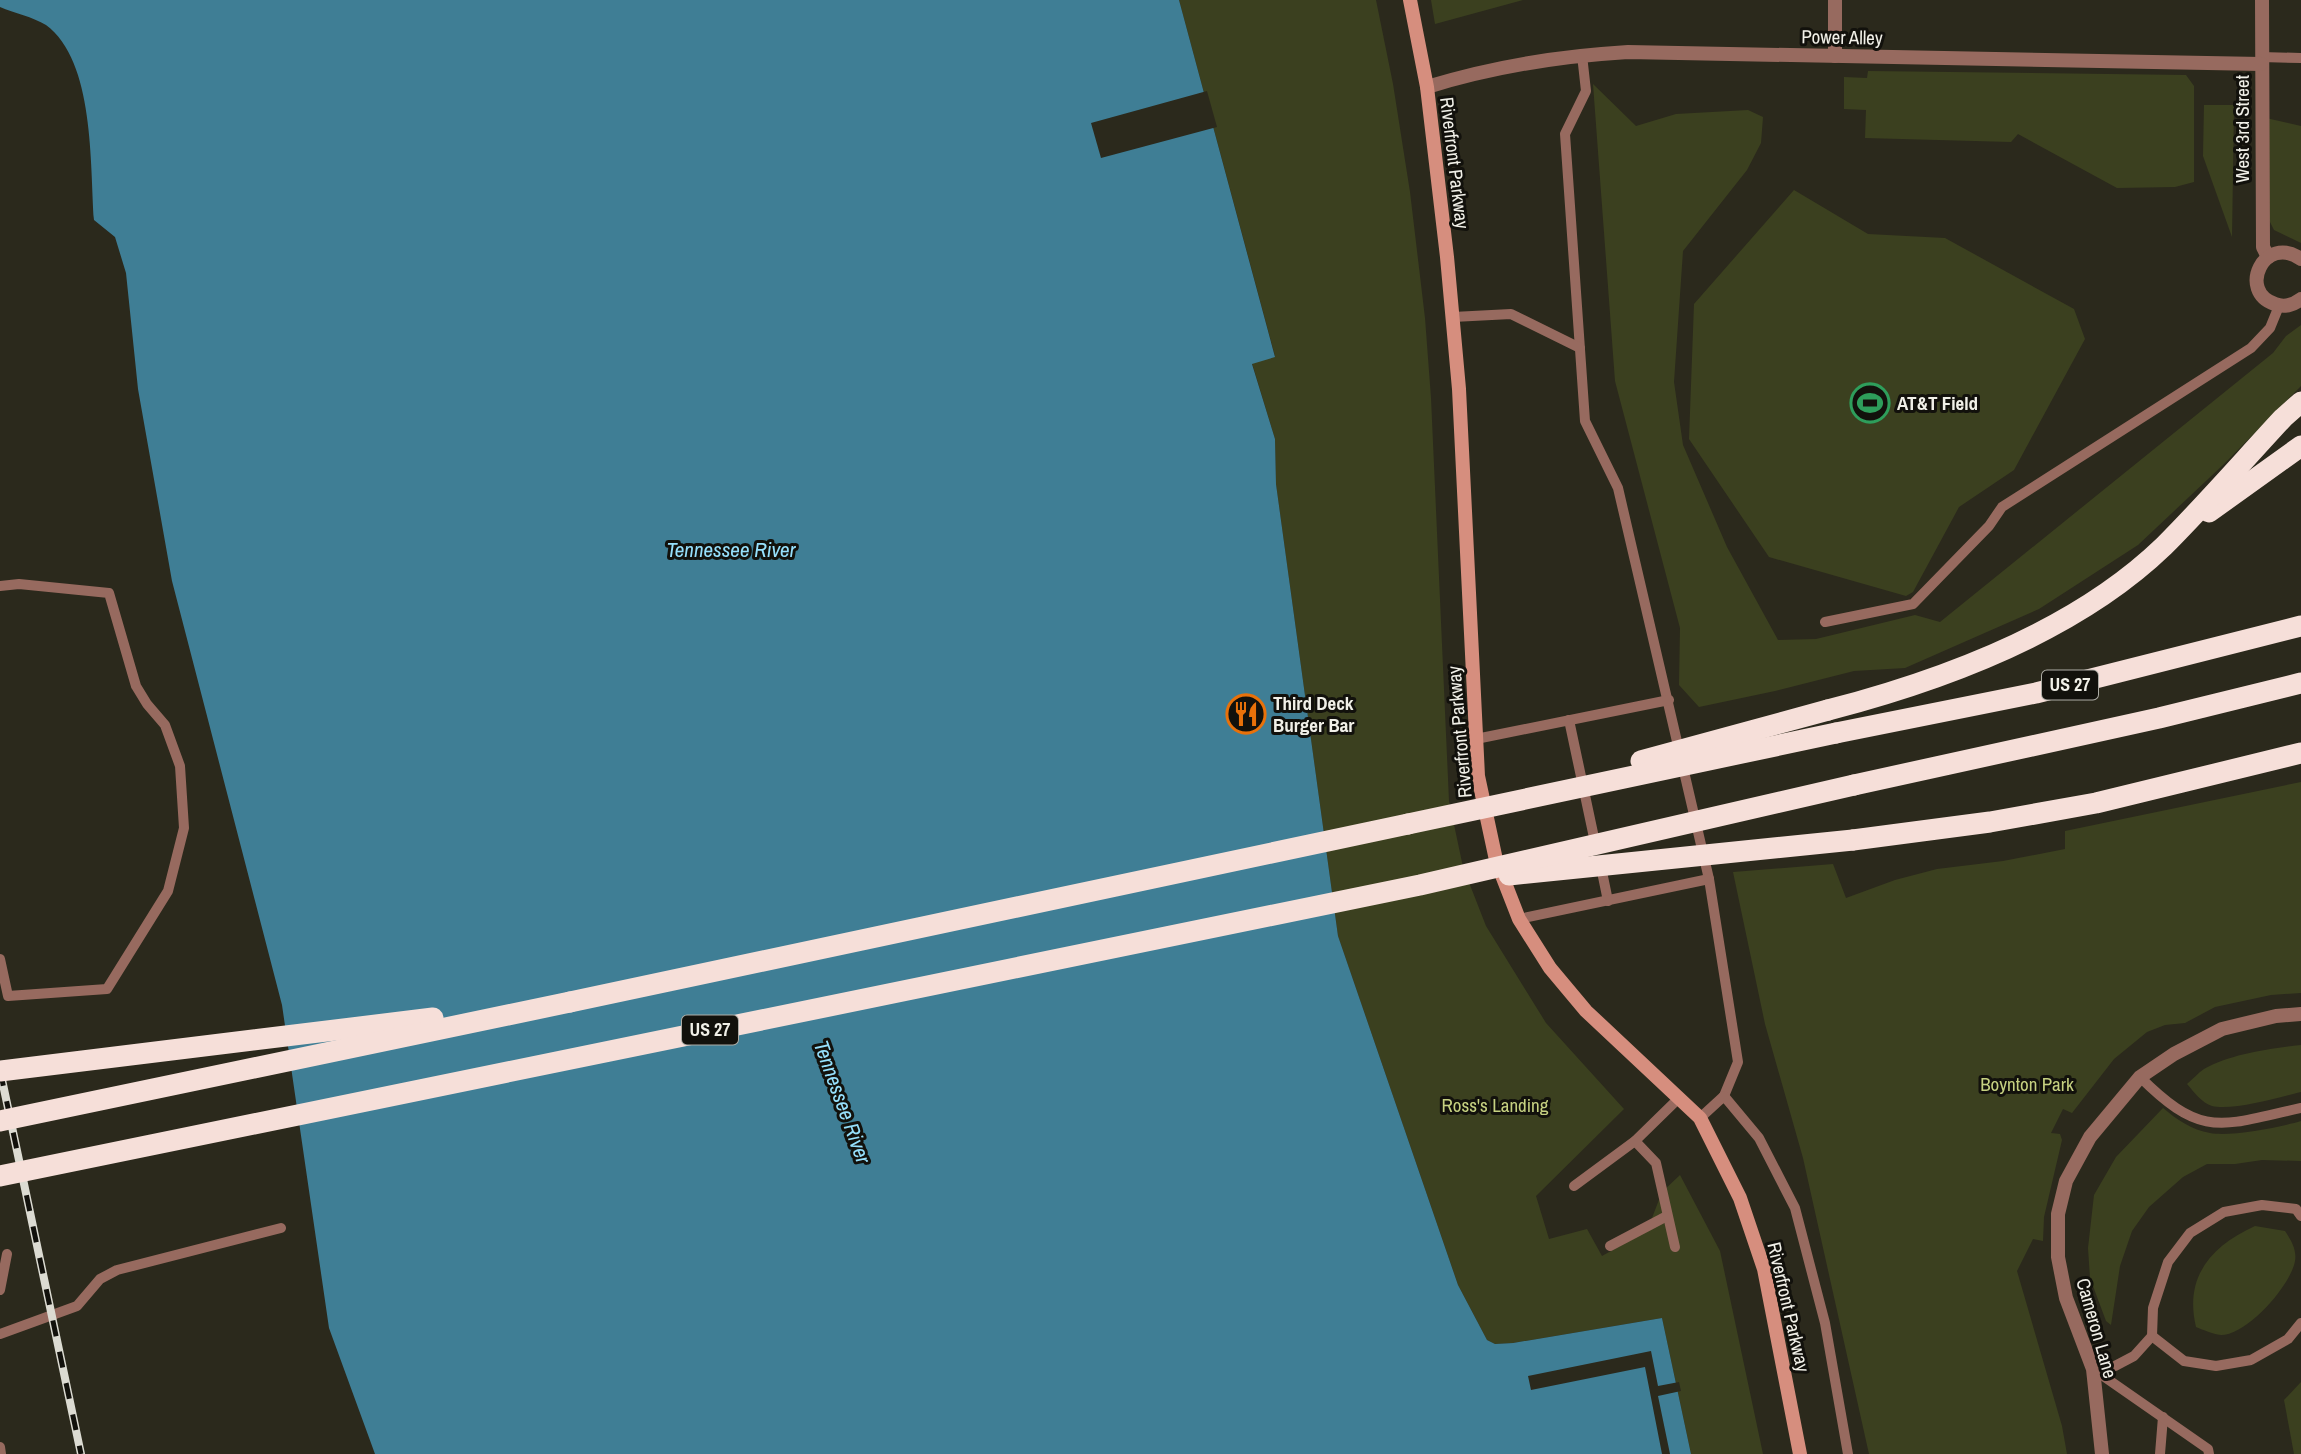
<svg xmlns="http://www.w3.org/2000/svg" width="2301" height="1454" font-family="'Archivo Narrow',sans-serif">
	<rect width="100%" height="100%" fill="#2b291c"/>
	<g fill="#3b401f">
		<path d="M1179,0H1376L1393,84L1410,192L1425,318L1431,398L1449,801L1463,867L1486,926L1546,1023L1624,1109L1536,1196L1549,1239L1587,1229L1602,1256L1647,1231L1662,1192L1680,1175L1720,1251L1763,1454H1691L1662,1318L1513,1343L1495,1344L1487,1340L1458,1285L1338,936L1276,484L1275,439L1252,363L1275,356Z"/>
		<path d="M1431,0H1523L1435,24Z"/>
		<path d="M1868,71L2186,75L2194,86V182L2175,187L2117,188L2018,134L2011,142L1865,138L1866,110L1844,109V77L1867,78Z"/>
		<path d="M1593,84L1636,126L1676,114L1748,110L1763,117L1761,143L1747,170L1683,251L1674,382L1683,445L1727,547L1778,640L1816,639L1915,615L1940,622L2273,353L2286,336L2301,325V386L2224,464L2138,545L2039,609L1905,668L1854,671L1775,691L1699,707L1679,685L1680,628L1615,381Z"/>
		<path d="M2204,105H2234L2232,237L2203,156Z"/>
		<path d="M2266,118L2301,126V243L2274,230L2269,220Z"/>
		<path d="M1794,190L1868,234L1945,238L2074,309L2085,339L2014,470L1959,507L1913,592L1906,596L1769,557L1689,439L1694,304Z"/>
		<path d="M2301,782V993L2271,995L2215,1007L2185,1023L2165,1025L2147,1032L2114,1059L2072,1113L2063,1109L2051,1133L2060,1134L2062,1140L2044,1217L2043,1241L2033,1239L2017,1271L2062,1426L2067,1454H1869L1803,1158L1765,1024L1733,872L1833,864L1846,898L1895,880L1937,869L2003,861L2065,849V831Z"/>
		<path d="M2301,1045V1092C2279,1097 2233,1111 2212,1106C2202,1103 2194,1092 2187,1084C2193,1079 2198,1073 2204,1069C2230,1054 2272,1048 2301,1045Z"/>
		<path d="M2163,1108C2176,1119 2192,1130 2210,1133C2230,1137 2281,1127 2301,1121V1161L2262,1160L2235,1164H2207L2183,1177L2149,1207L2132,1231L2120,1266L2111,1325L2106,1321L2090,1278L2088,1248L2094,1195L2116,1157Z"/>
		<path d="M2255,1226L2285,1231C2291,1240 2297,1250 2295,1261C2291,1285 2247,1335 2221,1335C2212,1334 2204,1330 2196,1327C2184,1277 2211,1246 2255,1226Z"/>
		<path d="M2301,1382V1454H2294L2284,1400Z"/>
	</g>
	<path fill="#3f7e95" d="M0,0H1179L1275,357L1252,364L1275,439L1276,484L1338,936L1458,1285L1487,1340L1495,1344L1513,1343L1662,1318L1691,1454H375L329,1328L282,1005L172,581L138,389L126,273L115,237L94,220C90,165 95,61 46,25C33,17 14,13 0,7Z"/>
	<g fill="#2b291c">
		<path d="M1207,91L1217,127L1101,158L1091,123Z"/>
		<path d="M1651,1351L1658,1386L1679,1382L1681,1391L1658,1396L1670,1454H1662L1645,1367L1531,1390L1528,1376Z"/>
	</g>
	<g fill="none" stroke-linecap="round" stroke-linejoin="round">
		<g stroke="#976a5f" stroke-width="10">
			<path d="M1582,55L1586,91L1565,134L1585,421L1618,488L1709,879L1738,1062L1724,1096"/>
			<path d="M2261,57L2301,58"/>
			<path d="M1453,317L1511,314L1580,348"/>
			<path d="M0,586L19,584L109,593L136,686L147,704L165,725L180,766L184,828L168,891L107,989L8,996L0,959"/>
			<path d="M1825,622L1913,604L1989,526L2002,507L2251,348L2270,328L2279,306"/>
			<path d="M1569,720L1596,847"/>
			<path d="M1476,739L1669,700"/>
			<path d="M1600,862L1608,901"/>
			<path d="M1519,919L1709,879"/>
			<path d="M2140,1077C2203,1140 2222,1125 2301,1108"/>
			<path d="M1700,1118L1724,1096L1759,1138L1795,1208L1825,1323L1848,1454"/>
			<path d="M1635,1141L1656,1163L1675,1247"/>
			<path d="M1574,1186L1635,1141L1679,1098"/>
			<path d="M1610,1246L1667,1216"/>
			<path d="M0,1290L7,1254"/>
			<path d="M0,1334L77,1306L100,1279L117,1270L281,1228"/>
			<path d="M2152,1336L2184,1361L2216,1366L2251,1360L2288,1339L2301,1323"/>
			<path d="M0,1447L1,1454"/>
			<path d="M2160,1454L2163,1417"/>
			<path d="M2209,1454L2208,1449L2093,1369L2115,1366L2134,1356L2152,1336L2153,1308L2168,1262L2190,1233L2224,1212L2262,1205L2296,1209L2301,1216"/>
		</g>
		<g stroke="#976a5f" stroke-width="14">
			<path d="M2262,0L2263,247L2268,257"/>
			<path d="M1835,56V0"/>
			<path d="M1427,87C1492,67 1559,56 1628,52L2261,64"/>
			<path d="M2301,259C2264,233 2237,292 2275,304C2285,308 2293,305 2301,299"/>
			<path d="M2102,1454L2093,1369L2066,1298L2058,1257V1214L2066,1181L2090,1137L2140,1077L2174,1054L2222,1029L2276,1016L2301,1014"/>
		</g>
		<path stroke="#d68e7e" stroke-width="14" d="M1410,0L1427,87L1447,257L1459,389L1478,776L1496,860L1519,919L1550,968L1586,1011L1700,1118L1740,1198L1764,1269L1800,1454"/>
		<g stroke="#f6dfd9" stroke-width="21">
			<path d="M2209,512L2301,446"/>
			<path d="M1828,710C1944,680 2076,631 2164,546C2205,505 2244,460 2283,418L2301,402"/>
			<path d="M1836,733L2036,693L2301,626"/>
			<path d="M1854,785L2159,718L2301,683"/>
			<path d="M1853,840L1990,822L2096,803L2301,753"/>
			<path d="M570,1002L1408,824"/>
		</g>
		<g stroke="#dcdbd2" stroke-width="8">
			<path id="rail" d="M0,1070L81,1454"/>
		</g>
		<use href="#rail" stroke="#12110c" stroke-width="5" stroke-dasharray="16" stroke-linecap="butt"/>
		<g stroke="#f6dfd9" stroke-width="21">
			<path d="M1641,761L1828,710"/>
			<path d="M1408,824L1836,733"/>
			<path d="M1509,875L1853,840"/>
			<path d="M0,1071L433,1018"/>
			<path d="M0,1121L570,1002"/>
			<path d="M0,1176L1420,885L1854,785"/>
		</g>
	</g>
	<defs>
		<g id="stadium-ring" transform="scale(2.0125)"><circle r="9.5" fill="#12110c" stroke="#2e9e5b" stroke-width="1.5"/><path d="M0-5a6.5 5 0 1 0 0 10a6.5 5 0 1 0 0-10ZM-3.5-1.8h7v3.6h-7Z" fill="#2e9e5b"/></g>
		<g id="restaurant-ring" transform="scale(2.0125)"><circle r="9.5" fill="#12110c" stroke="#e8710a" stroke-width="1.5"/><path d="M-5-6h1v4h1v-4h1v4h1v-4h1v5L-1.5 .5V6h-2V.5L-5-1ZM5-6V6H3V1.5H1.5Q1.5-4 5-6Z" fill="#e8710a"/></g>
	</defs>
	<g fill-rule="evenodd">
		<use href="#stadium-ring" x="1870" y="403"/>
		<use href="#restaurant-ring" x="1246" y="714"/>
	</g>
	<g text-anchor="middle" stroke-width="6" stroke-linejoin="round" paint-order="stroke">
		<g fill="#12110c" stroke="#aeada6" stroke-width="2">
			<rect x="2042" y="670.5" width="56" height="29" rx="5"/>
			<rect x="682" y="1015.5" width="56" height="29" rx="5"/>
		</g>
		<g font-size="18" font-weight="bold" fill="#f1f0e8">
			<text x="2070" y="691">US 27</text>
			<text x="710" y="1036">US 27</text>
		</g>
		<g font-size="19" fill="#f1f0e8" stroke="#12110c">
			<text transform="translate(1842 37) rotate(1)" y="7">Power Alley</text>
			<text transform="translate(2242 129) rotate(-90)" y="7">West 3rd Street</text>
			<text transform="translate(1455 163) rotate(83)" y="7">Riverfront Parkway</text>
			<text transform="translate(1459 732) rotate(-95)" y="7">Riverfront Parkway</text>
			<text transform="translate(1789 1307) rotate(77)" y="7">Riverfront Parkway</text>
			<text transform="translate(2097 1328) rotate(74)" y="7">Cameron Lane</text>
		</g>
		<g font-size="19" font-weight="bold" fill="#f1f0e8" stroke="#12110c" text-anchor="start">
			<text x="1897" y="410">AT&amp;T Field</text>
			<text x="1273" y="710">Third Deck<tspan x="1273" dy="22">Burger Bar</tspan></text>
		</g>
		<g font-size="19" fill="#c6d181" stroke="#12110c">
			<text x="2027" y="1091">Boynton Park</text>
			<text x="1495" y="1112">Ross's Landing</text>
		</g>
		<g font-size="21" font-style="italic" fill="#96e0fc" stroke="#12110c">
			<text x="731" y="557">Tennessee River</text>
			<text transform="translate(842 1102) rotate(70)" y="7">Tennessee River</text>
		</g>
	</g>
</svg>
